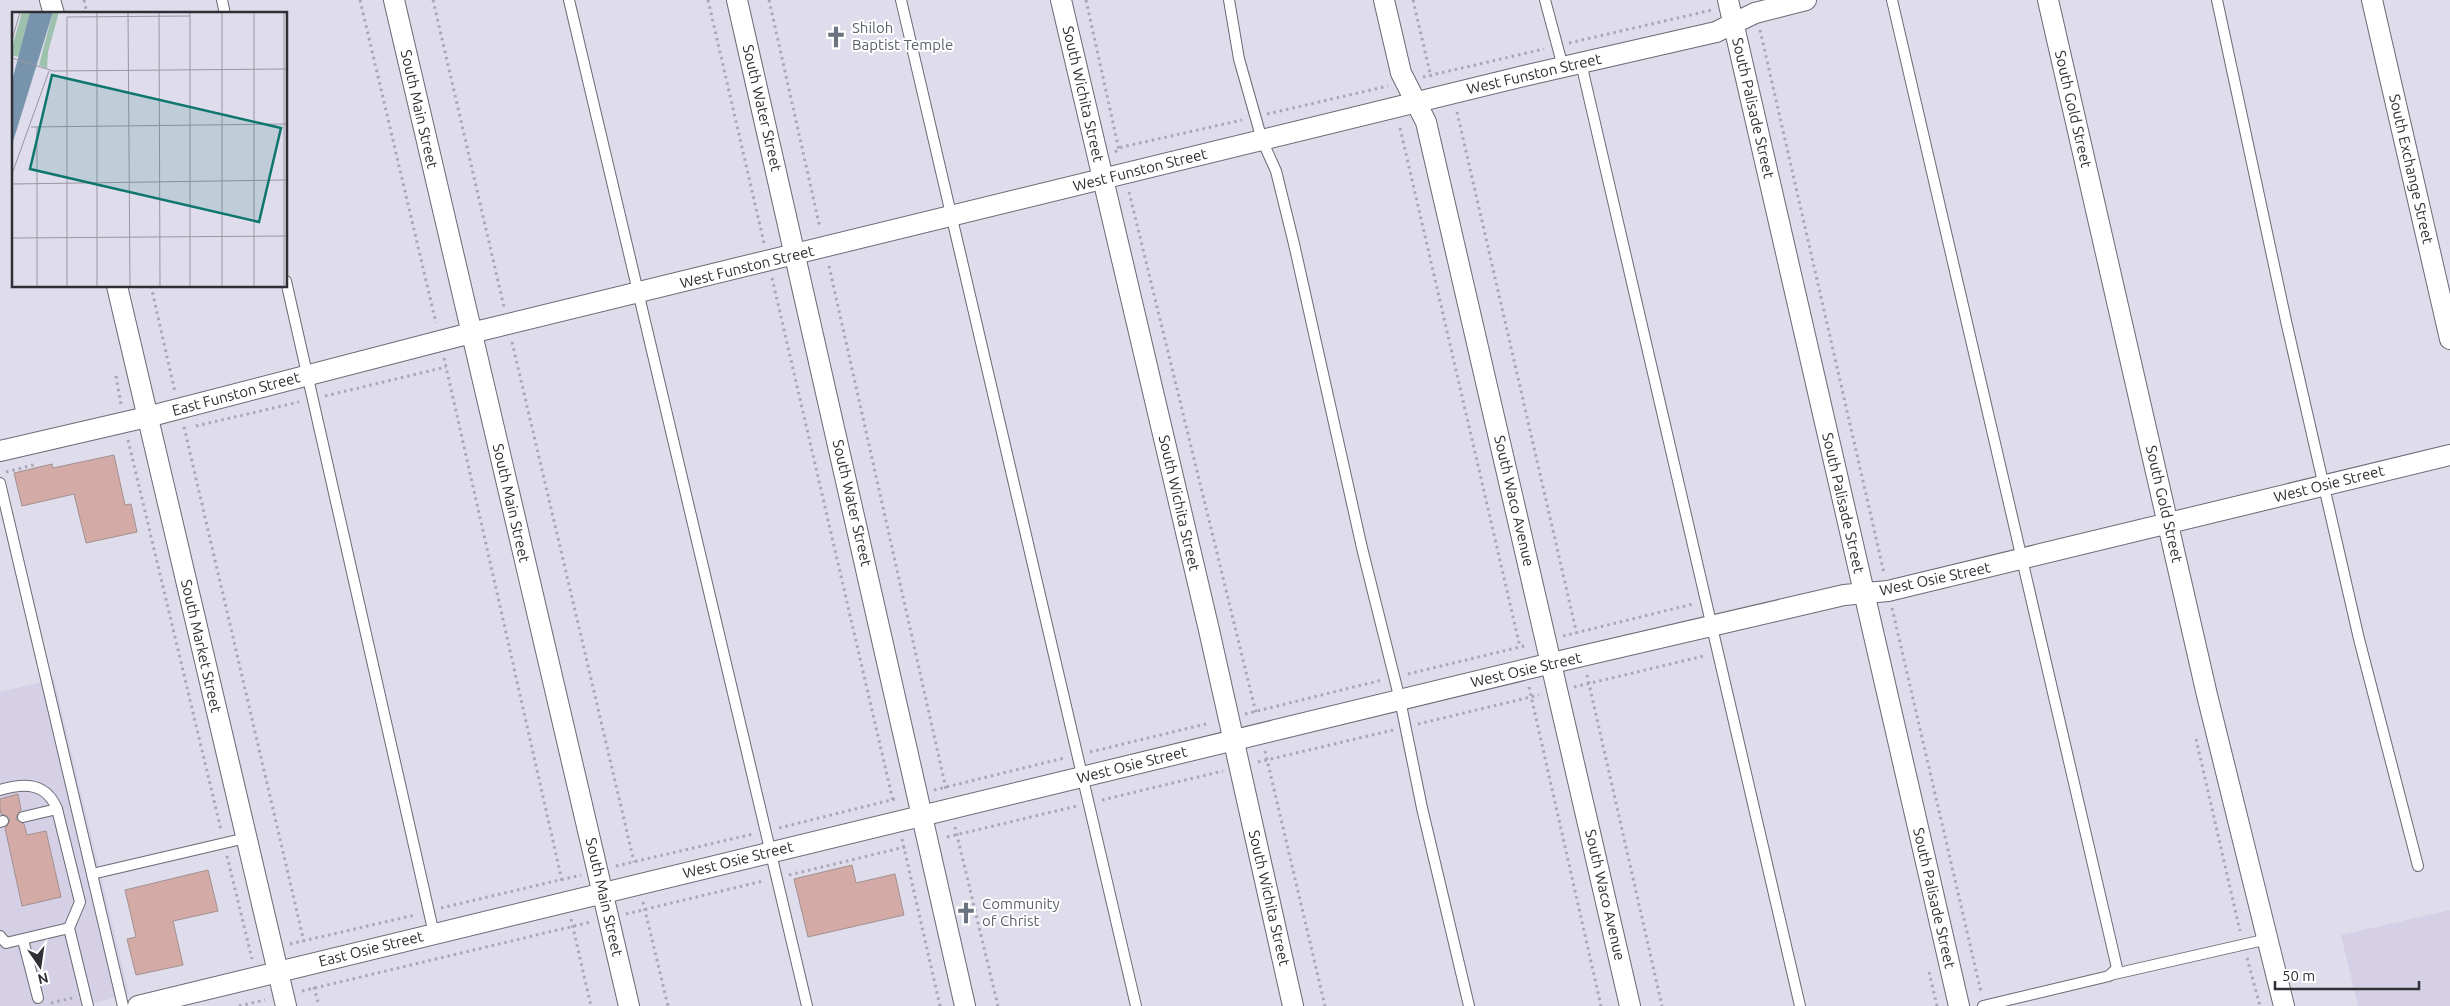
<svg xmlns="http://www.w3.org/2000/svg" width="2450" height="1006" font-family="Ubuntu,sans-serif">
	<rect width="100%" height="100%" fill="#dfdceb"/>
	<g fill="#d5d0e6">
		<path d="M54,679L129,994L83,1006H0V692Z"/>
		<path d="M2450,910V1006H2358L2341,935Z"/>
	</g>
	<g fill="#d3aaa6" stroke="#a29190">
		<path d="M114,455L125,505L131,504L137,532L86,543L74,494L22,506L14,473L52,464L53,468Z"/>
		<path d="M18,794L21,810L17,815L16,819L24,824L27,835L46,831L61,897L22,906L5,828L8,825L10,819L7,816L1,814L0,808V799Z"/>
		<path d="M852,865L856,883L895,874L904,915L808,937L794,879Z"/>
		<path d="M208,870L218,911L173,921L183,965L136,975L127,939L136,937L125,890Z"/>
	</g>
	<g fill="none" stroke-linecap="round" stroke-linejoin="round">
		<g stroke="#6b6976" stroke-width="12">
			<g id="lane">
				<path d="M222,0L225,14"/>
				<path d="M569,0L807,1006"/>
				<path d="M901,0L1136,1006"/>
				<path d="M1229,0L1239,59L1262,140L1276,171L1294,244L1362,548L1400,700L1422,808L1469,1006"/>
				<path d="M1545,0L1563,67"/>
				<path d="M1892,0L2117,968L2109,976L1983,1006"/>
				<path d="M2217,0L2286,321L2359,639L2418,866"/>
				<path d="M1581,63L1800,1006"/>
				<path d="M286,281L434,934"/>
				<path d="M0,483L123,1006"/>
				<path d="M0,790C24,783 46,782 57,809L80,902L69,928L88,1006"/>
				<path d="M23,817L57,809"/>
				<path d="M0,822L3,821"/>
				<path d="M92,874L246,838"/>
				<path d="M0,936L6,943L69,928"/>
				<path d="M23,940L38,998"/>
				<path d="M2110,975L2268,939"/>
			</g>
		</g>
		<g stroke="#6b6976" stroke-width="22">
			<g id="street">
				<path d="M50,0L54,14"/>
				<path d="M394,0L629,1006"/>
				<path d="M737,0L965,1006"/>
				<path d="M1061,0L1209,630L1293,1006"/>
				<path d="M1384,0L1401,73L1426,122L1630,1006"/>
				<path d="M1728,0L1959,1006"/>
				<path d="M2048,0L2207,695L2284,1006"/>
				<path d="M2372,0L2450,339"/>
				<path d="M117,286L286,1006"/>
				<path d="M0,451L147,417L471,333L1528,75L1716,32L1755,13L1806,0"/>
				<path d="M138,1006L1552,663L1844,595L1888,591L2450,455"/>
			</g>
		</g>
		<g stroke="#aaa7b4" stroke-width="3" stroke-dasharray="2.5 4" stroke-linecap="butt">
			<path d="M84,0L87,14"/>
			<path d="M360,0L436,323"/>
			<path d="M433,0L504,307"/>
			<path d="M708,0L764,243"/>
			<path d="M769,0L820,228"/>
			<path d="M1086,0L1119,150"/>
			<path d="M1413,0L1431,77"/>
			<path d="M1760,30L1884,573"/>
			<path d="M1569,43L1712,10"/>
			<path d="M1423,77L1544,49"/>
			<path d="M1457,112L1577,635"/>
			<path d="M1267,114L1388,86"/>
			<path d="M1400,128L1520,647"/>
			<path d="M1115,152L1122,147L1242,120"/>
			<path d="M1129,192L1256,713"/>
			<path d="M829,266L946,789"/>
			<path d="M772,278L893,801"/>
			<path d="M151,286L175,392"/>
			<path d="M512,342L634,862"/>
			<path d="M444,358L562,881"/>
			<path d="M116,376L121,404"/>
			<path d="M325,396L446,367"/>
			<path d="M196,426L299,402"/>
			<path d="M184,427L304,942"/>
			<path d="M128,440L221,830"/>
			<path d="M6,472L37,464"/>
			<path d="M1892,608L1981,992"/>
			<path d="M1563,636L1693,604"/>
			<path d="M1408,674L1528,645"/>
			<path d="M1587,675L1662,1006"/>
			<path d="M1529,687L1601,1006"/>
			<path d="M1574,687L1704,656"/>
			<path d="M1245,714L1382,680"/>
			<path d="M1418,724L1539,695"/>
			<path d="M2196,739L2240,931"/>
			<path d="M1265,751L1325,1006"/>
			<path d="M1090,752L1210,723"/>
			<path d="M1258,762L1393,730"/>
			<path d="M934,790L1064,758"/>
			<path d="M1102,800L1223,771"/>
			<path d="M955,827L998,1006"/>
			<path d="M779,828L899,798"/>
			<path d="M947,837L1077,806"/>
			<path d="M902,839L940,1006"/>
			<path d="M227,856L252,959"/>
			<path d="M616,866L753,834"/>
			<path d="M789,875L909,846"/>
			<path d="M643,902L668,1006"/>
			<path d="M441,908L581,875"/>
			<path d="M626,914L763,881"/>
			<path d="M571,919L591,1006"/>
			<path d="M290,944L415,915"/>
			<path d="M2247,958L2260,1006"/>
			<path d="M1929,972L1937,1006"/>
			<path d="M314,987L319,1006"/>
			<path d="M302,991L591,922"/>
			<path d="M51,1003L72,998"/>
			<path d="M239,1006L265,1000"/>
		</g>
		<use href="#lane" stroke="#fff" stroke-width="10"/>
		<use href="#street" stroke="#fff" stroke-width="20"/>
	</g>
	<defs>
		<g id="church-bare" transform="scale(1.725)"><path d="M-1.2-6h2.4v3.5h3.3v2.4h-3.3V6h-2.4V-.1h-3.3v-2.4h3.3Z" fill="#6b7280" stroke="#fff" stroke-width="2.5" paint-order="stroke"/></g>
	</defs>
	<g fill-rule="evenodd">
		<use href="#church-bare" x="836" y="37"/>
		<use href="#church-bare" x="966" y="913"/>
	</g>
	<g text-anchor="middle" stroke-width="4" stroke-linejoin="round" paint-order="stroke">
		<g font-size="15" fill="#5b616d" stroke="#fff" text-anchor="start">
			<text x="852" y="33">Shiloh<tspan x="852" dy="17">Baptist Temple</tspan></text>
			<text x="982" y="909">Community<tspan x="982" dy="17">of Christ</tspan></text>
		</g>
		<g font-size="15" fill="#302f35" stroke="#fff">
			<text transform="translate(1534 74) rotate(-13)" y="5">West Funston Street</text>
			<text transform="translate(1083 94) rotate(77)" y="5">South Wichita Street</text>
			<text transform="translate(762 108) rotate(77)" y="5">South Water Street</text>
			<text transform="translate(1753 108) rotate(77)" y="5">South Palisade Street</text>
			<text transform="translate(419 109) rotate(77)" y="5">South Main Street</text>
			<text transform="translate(2073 109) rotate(77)" y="5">South Gold Street</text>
			<text transform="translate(2411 169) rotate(77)" y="5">South Exchange Street</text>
			<text transform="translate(1140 170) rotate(-14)" y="5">West Funston Street</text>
			<text transform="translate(747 267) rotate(-14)" y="5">West Funston Street</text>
			<text transform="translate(236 394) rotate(-15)" y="5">East Funston Street</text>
			<text transform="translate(2329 484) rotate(-14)" y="5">West Osie Street</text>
			<text transform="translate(1514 501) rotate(77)" y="5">South Waco Avenue</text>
			<text transform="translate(511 503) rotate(77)" y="5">South Main Street</text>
			<text transform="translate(852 503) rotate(77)" y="5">South Water Street</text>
			<text transform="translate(1179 503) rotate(77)" y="5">South Wichita Street</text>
			<text transform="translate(1843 503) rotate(77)" y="5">South Palisade Street</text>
			<text transform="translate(2164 504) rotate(77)" y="5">South Gold Street</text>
			<text transform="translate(1935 579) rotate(-12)" y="5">West Osie Street</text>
			<text transform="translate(201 646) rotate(77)" y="5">South Market Street</text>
			<text transform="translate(1526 670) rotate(-13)" y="5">West Osie Street</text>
			<text transform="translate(1132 765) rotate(-14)" y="5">West Osie Street</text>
			<text transform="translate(738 860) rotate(-14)" y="5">West Osie Street</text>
			<text transform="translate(1605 895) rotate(77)" y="5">South Waco Avenue</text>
			<text transform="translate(604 897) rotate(77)" y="5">South Main Street</text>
			<text transform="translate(1269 898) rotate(77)" y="5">South Wichita Street</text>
			<text transform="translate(1934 898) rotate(77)" y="5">South Palisade Street</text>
			<text transform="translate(371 949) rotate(-14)" y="5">East Osie Street</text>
		</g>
	</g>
	<g transform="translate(12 12)">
		<rect width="275" height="275" fill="#dfdceb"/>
		<path d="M10,0H18L7,45L0,43V36ZM41,0H47L36,40L35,57L27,53Z" fill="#9dc1ac"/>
		<path d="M18,0H41L0,133V69Z" fill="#7894ad"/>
		<path fill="none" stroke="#9997a2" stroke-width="1" d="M116,0L118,275M147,0L148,275M210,0V275M242,0V275M272,0V275M0,28L8,0M0,46L41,59L275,57M19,115L275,112M0,162L37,59M0,172L275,168M0,226L275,224M25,275V115M55,275V5L178,4M85,275V0M178,275V0"/>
		<path fill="#0f766e" fill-opacity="0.15" stroke="#0f766e" stroke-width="2.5" d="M40,63L269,116L247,210L18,157Z"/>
		<rect width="275" height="275" fill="none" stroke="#302f35" stroke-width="2.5"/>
	</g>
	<g transform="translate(40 966) rotate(167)" stroke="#ffffff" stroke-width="4" paint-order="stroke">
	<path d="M0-4L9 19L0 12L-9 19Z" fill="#302f35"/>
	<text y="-8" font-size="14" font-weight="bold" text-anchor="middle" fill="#302f35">N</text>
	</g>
	<path d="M2275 981v8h144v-8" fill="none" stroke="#302f35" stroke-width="2.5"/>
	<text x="2282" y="981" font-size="15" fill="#302f35" stroke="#ffffff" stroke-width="4" paint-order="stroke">50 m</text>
</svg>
